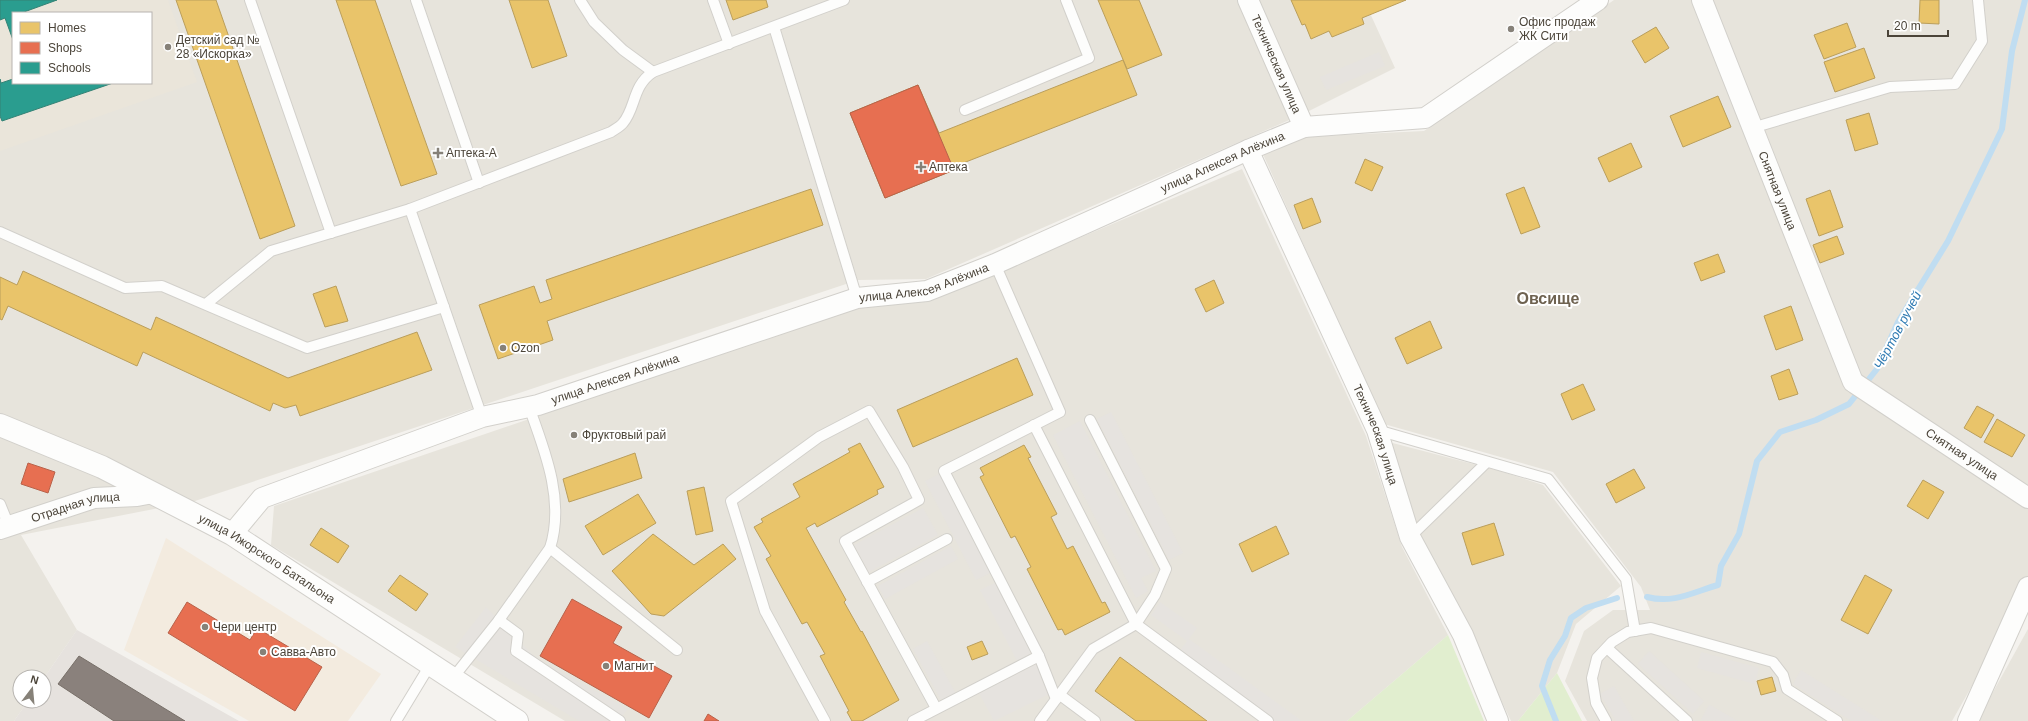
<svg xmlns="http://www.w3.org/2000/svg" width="2028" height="721" font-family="Arial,sans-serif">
	<rect width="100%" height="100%" fill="#f4f2ee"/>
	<g fill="#e7e4dc" fill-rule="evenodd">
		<path d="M0,0H1364L1395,68L1303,114L926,279L858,280L195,501L21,535L77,630L44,678L20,677V701H28L14,721H0ZM13,13H151V83H13Z"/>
		<path d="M1614,0H1695L1848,390L2028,500V587L1952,721H1587L1565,681L1584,631L1613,610H1650L1641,587L1553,472L1384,424L1262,152L1301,137L1424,131Z"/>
		<path d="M1707,0H2028V486L1856,380Z"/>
		<path d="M1242,169L1366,436L1402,547L1448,635L1347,721H565L271,545L274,506L861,306L933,300Z"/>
		<path d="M1385,441L1500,471L1543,485L1621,586L1576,624L1557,673L1518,721H1511L1469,632L1416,539Z"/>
		<path d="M2028,629V721H1977Z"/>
	</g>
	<path fill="#f3ebdf" d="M166,538L381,674L348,721H249L124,650Z"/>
	<path fill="#e6e2de" d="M77,630L239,721H14L28,701H44V678Z"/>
	<path fill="#eae5da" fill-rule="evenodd" d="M0,0H168L197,82L0,151ZM13,13H151V83H13Z"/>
	<g fill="#e1eecf">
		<path d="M1448,635L1484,721H1347Z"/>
		<path d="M1557,673L1582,721H1518Z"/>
	</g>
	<g fill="#e6e3df">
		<path d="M1379,52L1385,66L1326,90L1320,77Z"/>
		<path d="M1111,412L1183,553L1169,560L1097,419Z"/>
		<path d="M1080,421L1156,571L1141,578L1148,591L1136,598L1053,435Z"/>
		<path d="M939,474L990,573L976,580L925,481Z"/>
		<path d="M923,508L938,535L869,572L854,545Z"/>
		<path d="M951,546L958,559L885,599L878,586Z"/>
		<path d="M995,583L1031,653L1017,661L980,590Z"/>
		<path d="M1160,602L1197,628L1189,639L1302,721H1273L1179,652L1187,641L1151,615Z"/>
		<path d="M486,607L537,659L628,709L618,721H579L455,647Z"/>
		<path d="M927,641L956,694L942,702L913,649Z"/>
		<path d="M1649,651L1704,701L1693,714L1638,664Z"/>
		<path d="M1701,652L1759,668L1755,684L1697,668Z"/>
		<path d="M1037,664L1051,693L994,721L979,693Z"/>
		<path d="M1801,670L1882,721H1851L1793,684Z"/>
		<path d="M1614,686L1634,721H1616L1600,694Z"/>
		<path d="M1709,705H1710L1738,721L1701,720Z"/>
	</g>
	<g fill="#e9c46a" stroke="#ba9e5b">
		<path d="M176,0H216L295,226L260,239Z"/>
		<path d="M336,0H375L437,174L401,186Z"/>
		<path d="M509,0H548L567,56L532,68Z"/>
		<path d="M726,0H766L768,7L733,20Z"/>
		<path d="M1098,0H1139L1162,55L1127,69Z"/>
		<path d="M1291,0H1406L1362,18L1364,24L1332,37L1329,31L1311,39L1305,24L1302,25Z"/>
		<path d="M1920,0H1939V24L1919,23Z"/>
		<path d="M1847,23L1856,47L1824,59L1814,35Z"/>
		<path d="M1656,27L1669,48L1645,63L1632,41Z"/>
		<path d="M1864,48L1875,78L1835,92L1824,62Z"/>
		<path d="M1123,60L1137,95L953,167L954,170L885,198L850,113L918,85L939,133Z"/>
		<path d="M1718,96L1731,127L1683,147L1670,116Z"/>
		<path d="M1869,113L1878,144L1855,151L1846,120Z"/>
		<path d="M1631,143L1642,167L1609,182L1598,158Z"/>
		<path d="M1365,159L1383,167L1372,191L1355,183Z"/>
		<path d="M1524,187L1540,227L1521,234L1506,194Z"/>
		<path d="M811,189L823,225L547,321L553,340L498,359L479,305L534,286L540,303L552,299L546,280Z"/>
		<path d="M1830,190L1843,227L1819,236L1806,199Z"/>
		<path d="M1312,198L1321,222L1303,229L1294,205Z"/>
		<path d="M1837,236L1844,254L1820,263L1813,245Z"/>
		<path d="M1718,254L1725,272L1701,281L1694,263Z"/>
		<path d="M23,271L151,330L156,317L288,378L417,332L432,370L300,416L296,405L285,408L273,403L270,411L143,352L137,366L8,306L2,320L0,319V277L17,285Z"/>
		<path d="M1214,280L1224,303L1206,312L1195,289Z"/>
		<path d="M336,286L348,321L325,327L313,294Z"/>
		<path d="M1791,306L1803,340L1776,350L1764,316Z"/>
		<path d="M1430,321L1442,348L1407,364L1395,338Z"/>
		<path d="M1017,358L1033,395L913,447L897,410Z"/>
		<path d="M1789,369L1798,394L1779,400L1771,376Z"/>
		<path d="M1583,384L1595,410L1572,420L1561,394Z"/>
		<path d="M1977,406L1994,415L1981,438L1964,428Z"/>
		<path d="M1997,419L2025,435L2012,457L1984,442Z"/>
		<path d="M860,443L884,487L877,490L878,494L817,527L815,523L806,528L846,600L844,602L861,632L862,631L899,700L862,721H852L847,712L849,711L820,656L825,654L807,622L802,624L766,559L771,556L754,527L763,522L761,519L800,497L793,484L850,452L848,449Z"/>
		<path d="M1024,445L1031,457L1028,458L1057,514L1051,517L1067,549L1073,546L1102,603L1105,602L1110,612L1065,635L1062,629L1058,630L1027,569L1031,567L1015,536L1011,538L980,477L984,475L980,468Z"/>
		<path d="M635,453L642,478L569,502L563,479Z"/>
		<path d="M1634,469L1645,488L1616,503L1606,484Z"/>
		<path d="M1923,480L1944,492L1928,519L1907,506Z"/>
		<path d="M704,487L713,531L696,535L687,491Z"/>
		<path d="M638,494L656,523L603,555L585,526Z"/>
		<path d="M1494,523L1504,555L1472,565L1462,533Z"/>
		<path d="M1276,526L1289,554L1252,572L1239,544Z"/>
		<path d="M321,528L349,546L338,563L310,545Z"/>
		<path d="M653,534L694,565L723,544L736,559L664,616L651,614L612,571Z"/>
		<path d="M400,575L428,594L416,611L388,591Z"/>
		<path d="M1865,575L1892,590L1868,634L1841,620Z"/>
		<path d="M982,641L988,654L972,660L967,647Z"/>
		<path d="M1120,657L1207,721H1136L1095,691Z"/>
		<path d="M1772,677L1776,691L1761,695L1757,681Z"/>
	</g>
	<g fill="#e76f51" stroke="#b8624a">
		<path d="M918,85L954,170L885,198L850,113Z"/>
		<path d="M28,463L55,472L48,493L21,484Z"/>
		<path d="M572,599L622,627L613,643L672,676L649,718L540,656Z"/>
		<path d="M187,602L250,640L257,628L322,667L295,711L168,633Z"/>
		<path d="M708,714L719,721H704Z"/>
	</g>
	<g fill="#2a9d8f" stroke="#348275">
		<path d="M0,0H57L24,12L25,13H13V40L5,18L0,20Z"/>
		<path d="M0,79L1,83L13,79V83H113L2,121L0,116Z"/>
	</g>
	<path fill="#8a817c" stroke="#776f68" d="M79,656L185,721H114L58,684Z"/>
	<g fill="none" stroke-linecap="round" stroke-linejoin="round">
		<g stroke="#c0ddf1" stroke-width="6">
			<path d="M1647,597C1674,604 1693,592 1718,585L1721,566L1739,534L1757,461L1780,432L1816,420L1849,404L1877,369L1898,322L1948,241L2002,129L2012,51L2025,0"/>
			<path d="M1556,721L1542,686L1550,660L1565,636L1571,618L1586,608L1617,598"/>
		</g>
		<g stroke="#d2d0cb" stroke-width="12">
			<g id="service">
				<path d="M250,0L331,233"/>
				<path d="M416,0L479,183"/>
				<path d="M580,0L594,22L623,50L653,72"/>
				<path d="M713,0L729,44"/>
				<path d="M774,27L857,298"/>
				<path d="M965,110L1089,58L1066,0"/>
				<path d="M1752,128L1890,87L1955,84L1982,41L1978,0"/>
				<path d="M410,209L482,417"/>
				<path d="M0,232L125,288L162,286L307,348L444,307"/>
				<path d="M995,264L1060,412L944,471L1039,656L1056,699"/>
				<path d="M206,304L271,251L410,209L611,132C615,129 620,127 623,123C636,108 632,86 653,72L844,0"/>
				<path d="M1034,425L1136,624L1268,721"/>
				<path d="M1377,430L1548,479L1626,579L1635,631"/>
				<path d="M0,504L9,526"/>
				<path d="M1410,537L1487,462"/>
				<path d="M550,548L677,650"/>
				<path d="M867,582L947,539"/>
				<path d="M499,620L518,634L516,651L620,721"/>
				<path d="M1607,648L1687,721"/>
				<path d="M452,679L499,620L550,548C565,501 545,451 529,407"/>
				<path d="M1060,695L1095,721"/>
				<path d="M396,721L430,665"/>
				<path d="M825,721L765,611L731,501L819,437L869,411L903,467L919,500L845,541L936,708"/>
				<path d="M913,721L1039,656"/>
				<path d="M1040,721L1093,649L1136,624L1155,595L1166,569L1090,420"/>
				<path d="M1606,721L1596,703L1592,678L1597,658L1612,642L1628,632L1651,628L1773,662L1783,675L1787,689L1837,721"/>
			</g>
		</g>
		<g stroke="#d2d0cb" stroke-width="22">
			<g id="minor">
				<path id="s1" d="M1248,0L1304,127"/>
				<path id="s2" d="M1702,0L1853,382"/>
				<path id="s3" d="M1248,150L1377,430L1410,537L1463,635L1498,721"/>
				<path id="s4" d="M1856,384L2028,498"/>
				<path id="s5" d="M0,529L94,498L137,496L153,493"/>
				<path id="s6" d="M232,534L262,498L482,417L538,405L857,298L927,291L995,264L1248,150L1304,127L1425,118L1598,0"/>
				<path d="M1968,721L2028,587"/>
			</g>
		</g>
		<g stroke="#d2d0cb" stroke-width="24">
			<g id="tertiary">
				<path id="s7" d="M0,425L102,467L232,534L517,721"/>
			</g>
		</g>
		<use href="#service" stroke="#fdfdfc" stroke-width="10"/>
		<use href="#minor" stroke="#fdfdfc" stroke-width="20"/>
		<use href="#tertiary" stroke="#fdfdfc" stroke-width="22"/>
	</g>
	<g fill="#868178" stroke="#fff" stroke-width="1.5">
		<circle cx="1511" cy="29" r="4"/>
		<circle cx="168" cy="47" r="4"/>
		<path d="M436 147h4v4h4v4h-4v4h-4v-4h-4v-4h4z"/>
		<path d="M919 161h4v4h4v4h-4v4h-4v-4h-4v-4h4z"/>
		<circle cx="503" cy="348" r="4"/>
		<circle cx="574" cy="435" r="4"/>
		<circle cx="205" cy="627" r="4"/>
		<circle cx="263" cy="652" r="4"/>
		<circle cx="606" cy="666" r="4"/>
	</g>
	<g text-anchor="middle" stroke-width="4" stroke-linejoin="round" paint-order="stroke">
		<g font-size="12" fill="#4b4439" stroke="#fff" text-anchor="start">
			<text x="1519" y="26">Офис продаж<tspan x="1519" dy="14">ЖК Сити</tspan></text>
			<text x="176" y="44">Детский сад №<tspan x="176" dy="14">28 «Искорка»</tspan></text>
			<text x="446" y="157">Аптека-А</text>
			<text x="929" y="171">Аптека</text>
			<text x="511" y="352">Ozon</text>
			<text x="582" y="439">Фруктовый рай</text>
			<text x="213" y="631">Чери центр</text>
			<text x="271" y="656">Савва-Авто</text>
			<text x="614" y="670">Магнит</text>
		</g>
		<g font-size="12" fill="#4b4439" stroke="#fff">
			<text dy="4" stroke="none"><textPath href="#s1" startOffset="70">Техническая улица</textPath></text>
			<text dy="4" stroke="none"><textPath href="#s6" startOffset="1068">улица Алексея Алёхина</textPath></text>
			<text dy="4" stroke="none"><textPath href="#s2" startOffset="205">Снятная улица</textPath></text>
			<text dy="4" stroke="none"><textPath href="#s6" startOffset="744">улица Алексея Алёхина</textPath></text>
			<text dy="4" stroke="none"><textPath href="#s6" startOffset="420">улица Алексея Алёхина</textPath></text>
			<text dy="4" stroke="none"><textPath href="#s3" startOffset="312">Техническая улица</textPath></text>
			<text dy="4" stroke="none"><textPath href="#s4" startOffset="127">Снятная улица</textPath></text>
			<text dy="4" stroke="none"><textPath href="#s5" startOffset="79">Отрадная улица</textPath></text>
			<text dy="4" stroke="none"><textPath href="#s7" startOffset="299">улица Ижорского Батальона</textPath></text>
		</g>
		<g font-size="13" font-style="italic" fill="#2e7ab2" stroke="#fff">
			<text transform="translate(1897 330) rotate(-62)" y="5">Чёртов ручей</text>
		</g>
		<g font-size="16" font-weight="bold" fill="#6e6250" stroke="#fff">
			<text x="1548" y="304">Овсище</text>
		</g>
	</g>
	<rect x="12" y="12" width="140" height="72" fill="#ffffff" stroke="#b7b4b0"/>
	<rect x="20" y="22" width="20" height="12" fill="#e9c46a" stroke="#b7b4b0"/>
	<text x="48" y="32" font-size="12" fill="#4b4439">Homes</text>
	<rect x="20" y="42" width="20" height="12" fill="#e76f51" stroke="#b7b4b0"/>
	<text x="48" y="52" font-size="12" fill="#4b4439">Shops</text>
	<rect x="20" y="62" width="20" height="12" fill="#2a9d8f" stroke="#b7b4b0"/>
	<text x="48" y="72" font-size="12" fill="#4b4439">Schools</text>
	<g transform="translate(32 689) rotate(16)"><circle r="19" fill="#ffffff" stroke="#b7b4b0"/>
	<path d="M0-3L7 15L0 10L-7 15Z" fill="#868178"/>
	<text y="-6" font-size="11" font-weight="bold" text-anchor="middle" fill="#4b4439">N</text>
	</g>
	<path d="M1888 30v6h60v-6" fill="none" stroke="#4b4439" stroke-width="2"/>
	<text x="1894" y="30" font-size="12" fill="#4b4439" stroke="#ffffff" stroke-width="3" paint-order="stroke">20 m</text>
</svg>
